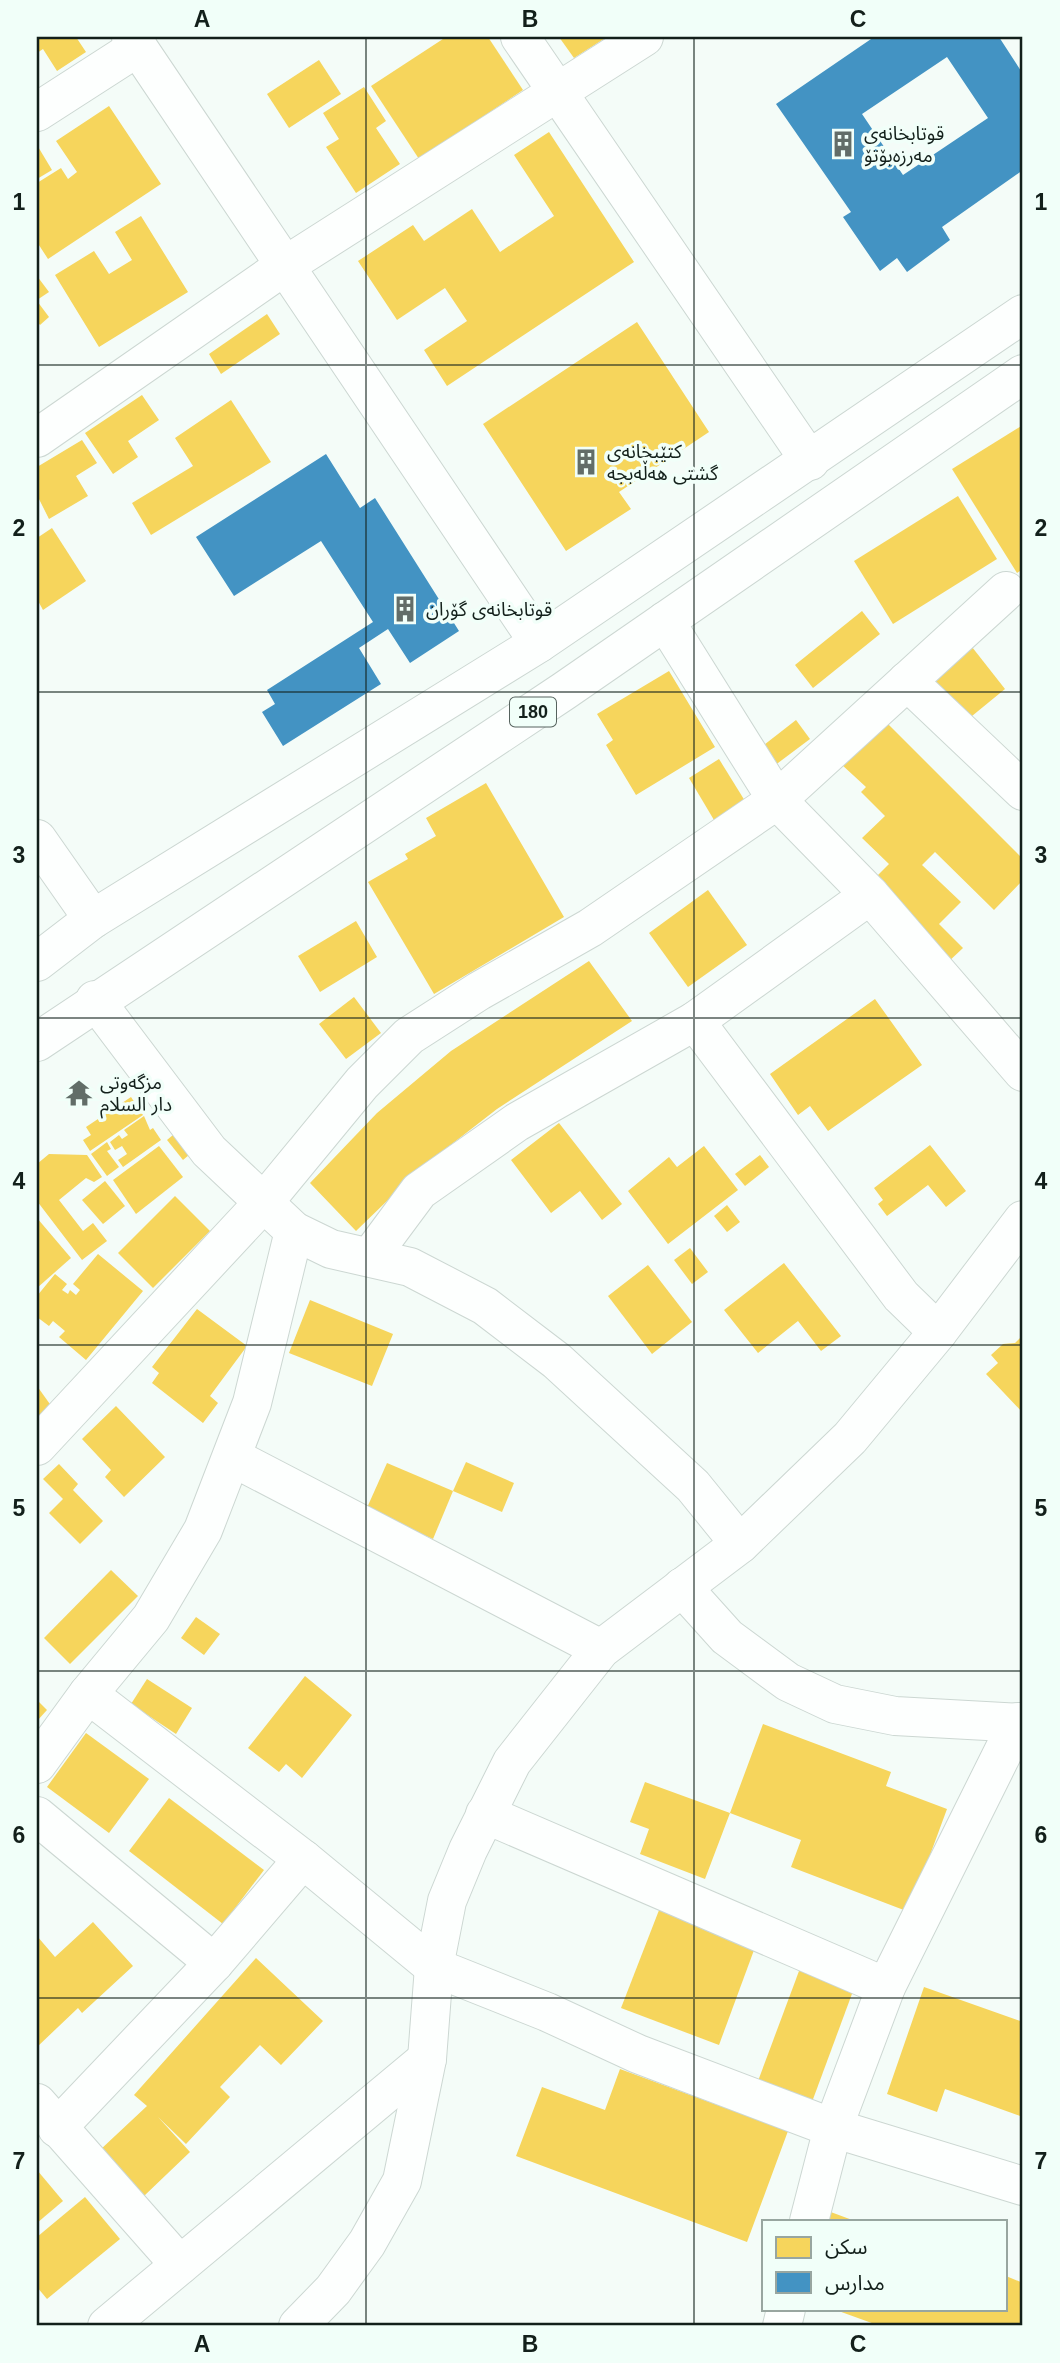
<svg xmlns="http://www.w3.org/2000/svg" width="1060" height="2363" font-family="Helvetica,'Noto Sans Arabic',sans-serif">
	<rect width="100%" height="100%" fill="#f4fcf8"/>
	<g fill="#f6d55c">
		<path d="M37,37H76L86,52L57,71L43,49L37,53Z"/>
		<path d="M446,37H488L523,90L419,159L371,86Z"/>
		<path d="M559,37H607L574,58Z"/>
		<path d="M319,60L341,94L289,128L267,94Z"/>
		<path d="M364,87L386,121L376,128L400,164L356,193L326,147L339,139L323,113Z"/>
		<path d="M109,106L161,184L48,259L37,242V183L61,168L68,179L77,172L56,141Z"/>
		<path d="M549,132L634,262L447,386L424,350L467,321L445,288L397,320L358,261L413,225L424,241L472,209L500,252L554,216L514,155Z"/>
		<path d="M37,145L52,170L37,179Z"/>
		<path d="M141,216L188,292L99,347L55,275L94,251L109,274L132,260L115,232Z"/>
		<path d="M37,276L49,292L37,300Z"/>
		<path d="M37,301L49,317L40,325L37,321Z"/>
		<path d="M267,314L280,334L221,374L209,354Z"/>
		<path d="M637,322L709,432L619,492L631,509L566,551L483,424Z"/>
		<path d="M142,395L159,420L128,441L138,457L113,474L85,433Z"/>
		<path d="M231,400L271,462L151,535L132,503L193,466L175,438Z"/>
		<path d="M1023,425V569L1017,573L952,469Z"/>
		<path d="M82,440L97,463L76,476L88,496L49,519L37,495V467Z"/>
		<path d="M958,496L997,559L893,624L854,561Z"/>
		<path d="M52,528L86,581L43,610L37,599V538Z"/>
		<path d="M862,611L880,634L813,688L795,665Z"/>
		<path d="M972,647L1005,689L961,725L927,683Z"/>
		<path d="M669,671L715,747L636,795L606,745L613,740L597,714Z"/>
		<path d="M796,720L810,739L774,766L760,748Z"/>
		<path d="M884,720L1023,859V880L994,910L935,852L922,865L961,902L939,924L963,948L946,964L871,882L889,864L862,838L885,816L861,792L866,787L841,764Z"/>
		<path d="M719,759L745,801L714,820L689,778Z"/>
		<path d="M486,783L564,917L434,994L368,882L408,859L405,854L436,836L426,818Z"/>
		<path d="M708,890L747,945L688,987L649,933Z"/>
		<path d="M356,921L377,957L320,992L298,956Z"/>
		<path d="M589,961L632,1021L497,1109L421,1168L356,1231L310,1183L377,1113L451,1051Z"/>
		<path d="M354,997L381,1033L346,1059L319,1024Z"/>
		<path d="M875,999L922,1065L828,1131L810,1106L798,1115L770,1074Z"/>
		<path d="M131,1097L143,1115L90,1151L83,1140L91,1135L86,1127Z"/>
		<path d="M144,1116L150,1130L153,1128L161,1140L123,1167L118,1160L127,1154L122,1146L115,1150L110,1142L119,1135L122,1139L128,1135L124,1130Z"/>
		<path d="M559,1123L622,1204L602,1220L580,1191L551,1213L511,1160Z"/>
		<path d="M180,1129L196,1149L183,1160L167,1140Z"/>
		<path d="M107,1142L111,1149L107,1151L119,1167L107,1176L91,1154Z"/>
		<path d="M930,1145L966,1191L946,1207L928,1185L887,1216L878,1204L883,1200L874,1188Z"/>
		<path d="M159,1146L183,1177L136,1214L113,1180Z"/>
		<path d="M704,1146L738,1190L668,1244L628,1191L669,1157L677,1167Z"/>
		<path d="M49,1154L87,1155L102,1177L94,1182L86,1178L59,1200L83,1231L93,1223L107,1241L82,1260L37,1201V1164Z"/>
		<path d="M760,1155L769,1167L745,1186L735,1174Z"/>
		<path d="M105,1181L125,1206L103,1224L82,1200Z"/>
		<path d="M175,1196L210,1231L153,1288L118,1253Z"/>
		<path d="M727,1205L740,1222L727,1232L714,1216Z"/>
		<path d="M37,1218L71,1258L37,1288Z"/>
		<path d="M690,1248L708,1272L692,1284L674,1260Z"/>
		<path d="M98,1254L143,1291L86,1360L59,1337L65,1331L53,1321L49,1326L37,1317V1296L55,1274L67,1284L62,1290L68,1294L70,1290L76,1295L80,1290L73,1284Z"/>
		<path d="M784,1263L841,1336L821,1351L798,1321L758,1353L724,1310Z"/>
		<path d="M648,1265L692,1322L652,1354L608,1296Z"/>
		<path d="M310,1300L393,1334L372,1386L289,1353Z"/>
		<path d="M197,1309L247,1346L210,1396L218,1403L203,1423L152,1383L159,1373L152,1367Z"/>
		<path d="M1023,1335V1413L986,1374L998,1363L991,1355L1003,1344L1015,1343Z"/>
		<path d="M37,1386L52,1407L37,1419Z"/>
		<path d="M116,1406L165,1457L124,1497L105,1477L111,1470L82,1439Z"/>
		<path d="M466,1462L514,1483L502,1512L453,1491Z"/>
		<path d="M387,1463L453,1491L433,1539L366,1510Z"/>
		<path d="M59,1464L78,1484L73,1490L103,1521L80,1544L49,1513L63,1499L43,1479Z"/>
		<path d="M111,1570L138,1596L70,1664L44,1638Z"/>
		<path d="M196,1617L220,1634L204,1655L181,1638Z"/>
		<path d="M305,1676L352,1715L302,1778L286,1764L279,1772L248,1748Z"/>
		<path d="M147,1679L192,1708L176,1734L131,1704Z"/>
		<path d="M37,1700L47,1710L37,1721Z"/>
		<path d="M763,1724L891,1772L886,1786L947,1809L909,1912L791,1867L801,1840L730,1813Z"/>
		<path d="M86,1733L149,1779L109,1833L47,1787Z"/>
		<path d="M645,1782L730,1813L705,1879L640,1854L649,1829L630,1822Z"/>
		<path d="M169,1798L264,1870L223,1924L129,1851Z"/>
		<path d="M661,1905L757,1942L719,2045L621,2008Z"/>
		<path d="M93,1922L133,1966L82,2013L78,2008L37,2047V1936L55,1957Z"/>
		<path d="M256,1958L323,2021L281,2065L260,2045L220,2087L230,2097L186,2144L158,2117L190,2152L144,2196L100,2150L147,2106L134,2095Z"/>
		<path d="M802,1963L856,1983L812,2102L758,2081Z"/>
		<path d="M924,1987L1023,2022V2117L945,2089L937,2112L887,2094Z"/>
		<path d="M620,2069L788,2131L747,2242L516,2156L542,2087L605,2110Z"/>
		<path d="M37,2170L63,2201L37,2223Z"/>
		<path d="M85,2197L120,2239L47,2299L37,2287V2237Z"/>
		<path d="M828,2211L855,2221H824Z"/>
		<path d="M1006,2276L1023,2283V2326H880L833,2309H1006Z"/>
	</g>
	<g fill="#4393c3" fill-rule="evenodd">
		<path d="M874,37H999L1023,74V170L942,227L950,240L907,272L897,258L880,271L843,217L851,212L776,104ZM947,57L988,118L903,175L862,114Z"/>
		<path d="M326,454L360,508L375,498L459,631L410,663L388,629L359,648L381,684L283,746L262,712L275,704L267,690L373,622L321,541L234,596L196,537Z"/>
	</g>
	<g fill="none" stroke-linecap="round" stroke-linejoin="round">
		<g stroke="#ccd7d2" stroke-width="40">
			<g id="minor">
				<path d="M131,37L539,643"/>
				<path d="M520,37L810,461"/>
				<path d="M37,112L138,47"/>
				<path d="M37,438L283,267L644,37"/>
				<path d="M665,621L777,800L870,895L1023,1072"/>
				<path d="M907,681L1023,791"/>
				<path d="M37,839L93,919"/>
				<path d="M95,1000L209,1151L294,1231L331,1249L410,1267L485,1306L557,1361L693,1486L740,1544"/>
				<path d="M695,1021L901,1296L938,1332"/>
				<path d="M370,1257L419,1191L517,1122L695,1021L870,895"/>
				<path d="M37,1446L264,1202L362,1083L409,1036L479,991L590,928L777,800L1006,591"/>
				<path d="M232,1457L601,1649"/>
				<path d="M682,1587L727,1637L788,1682L835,1704L895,1716L1023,1723"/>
				<path d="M88,1694L303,1859L434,1967L547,2012L638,2054L833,2128L1023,2186"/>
				<path d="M37,1764L88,1694L151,1618L203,1530L252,1403L294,1231"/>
				<path d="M485,1814L886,1987"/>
				<path d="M37,1816L214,1963"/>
				<path d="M37,2103L180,2265"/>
				<path d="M57,2128L214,1963L303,1859"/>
				<path d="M809,2221L833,2128L886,1987L1018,1722"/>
				<path d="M107,2326L427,2059"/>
				<path d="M298,2326L333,2290L367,2243L402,2181L427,2059L434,1967L447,1901L468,1850L512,1762L601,1649L740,1544L850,1438L938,1332L1023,1220"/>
				<path d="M782,2326L786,2309"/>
			</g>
		</g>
		<g stroke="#ccd7d2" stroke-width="40">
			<g id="highway">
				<path d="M37,962L93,919L539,643L1023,314"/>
				<path d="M37,1042L564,691L1023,374"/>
			</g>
		</g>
		<use href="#minor" stroke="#fdfffe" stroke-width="38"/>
		<use href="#highway" stroke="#fdfffe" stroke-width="38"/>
	</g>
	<path fill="none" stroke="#13201b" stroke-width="2" stroke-opacity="0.55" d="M366,37V2326M694,37V2326M37,365H1023M37,692H1023M37,1018H1023M37,1345H1023M37,1671H1023M37,1998H1023"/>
	<defs>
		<g id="building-bare" transform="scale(2.1)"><path d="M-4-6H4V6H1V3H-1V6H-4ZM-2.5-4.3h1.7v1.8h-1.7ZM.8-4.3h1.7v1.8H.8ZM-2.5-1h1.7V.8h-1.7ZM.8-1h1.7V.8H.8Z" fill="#626d68" stroke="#f1fff9" stroke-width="2.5" paint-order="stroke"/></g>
		<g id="temple-bare" transform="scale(2.1)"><path d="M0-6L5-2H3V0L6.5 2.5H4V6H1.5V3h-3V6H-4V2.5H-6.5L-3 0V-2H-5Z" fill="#626d68" stroke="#f1fff9" stroke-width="2.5" paint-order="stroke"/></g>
	</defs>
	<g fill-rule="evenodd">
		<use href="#building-bare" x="843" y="144"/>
		<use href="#building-bare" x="586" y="462"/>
		<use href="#building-bare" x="405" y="609"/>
		<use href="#temple-bare" x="79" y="1093"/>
	</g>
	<g text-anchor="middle" stroke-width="7" stroke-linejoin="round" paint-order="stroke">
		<rect fill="#f1fff9" stroke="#56635e" stroke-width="2" x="510" y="697.5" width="46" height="29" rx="5"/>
		<g font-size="18" font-weight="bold" fill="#13201b">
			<text x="533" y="718">180</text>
		</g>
		<g font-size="19" fill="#13201b" stroke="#f1fff9" text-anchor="start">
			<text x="864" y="140">قوتابخانەی<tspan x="864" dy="22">مەرزەبۆتۆ</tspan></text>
			<text x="607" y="458">کتێبخانەی<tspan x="607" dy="22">گشتی هەڵەبجە</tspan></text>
			<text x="426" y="616">قوتابخانەی گۆران</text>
			<text x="100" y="1089">مزگەوتی<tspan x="100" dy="22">دار السلام</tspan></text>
		</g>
	</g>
	<rect width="1060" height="2363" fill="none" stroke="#f1fff9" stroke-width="77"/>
	<rect x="762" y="2220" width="245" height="91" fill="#f1fff9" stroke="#98a6a0" stroke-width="2"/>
	<rect x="776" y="2237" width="35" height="21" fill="#f6d55c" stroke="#98a6a0" stroke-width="2"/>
	<text x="825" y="2254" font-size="21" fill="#13201b">سكن</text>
	<rect x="776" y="2272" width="35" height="21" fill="#4393c3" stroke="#98a6a0" stroke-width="2"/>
	<text x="825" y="2290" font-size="21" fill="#13201b">مدارس</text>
	<rect x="38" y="38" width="983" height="2286" fill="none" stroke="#13201b" stroke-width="2.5"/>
	<g font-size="23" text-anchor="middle" font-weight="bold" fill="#13201b">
		<text x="202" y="27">A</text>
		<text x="530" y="27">B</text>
		<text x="858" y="27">C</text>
		<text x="19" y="210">1</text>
		<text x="1041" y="210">1</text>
		<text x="19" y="536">2</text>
		<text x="1041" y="536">2</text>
		<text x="19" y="863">3</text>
		<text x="1041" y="863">3</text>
		<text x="19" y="1189">4</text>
		<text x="1041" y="1189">4</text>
		<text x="19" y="1516">5</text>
		<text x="1041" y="1516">5</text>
		<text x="19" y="1843">6</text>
		<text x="1041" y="1843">6</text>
		<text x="19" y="2169">7</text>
		<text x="1041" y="2169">7</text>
		<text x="202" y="2352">A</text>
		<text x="530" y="2352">B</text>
		<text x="858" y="2352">C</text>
	</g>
</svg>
